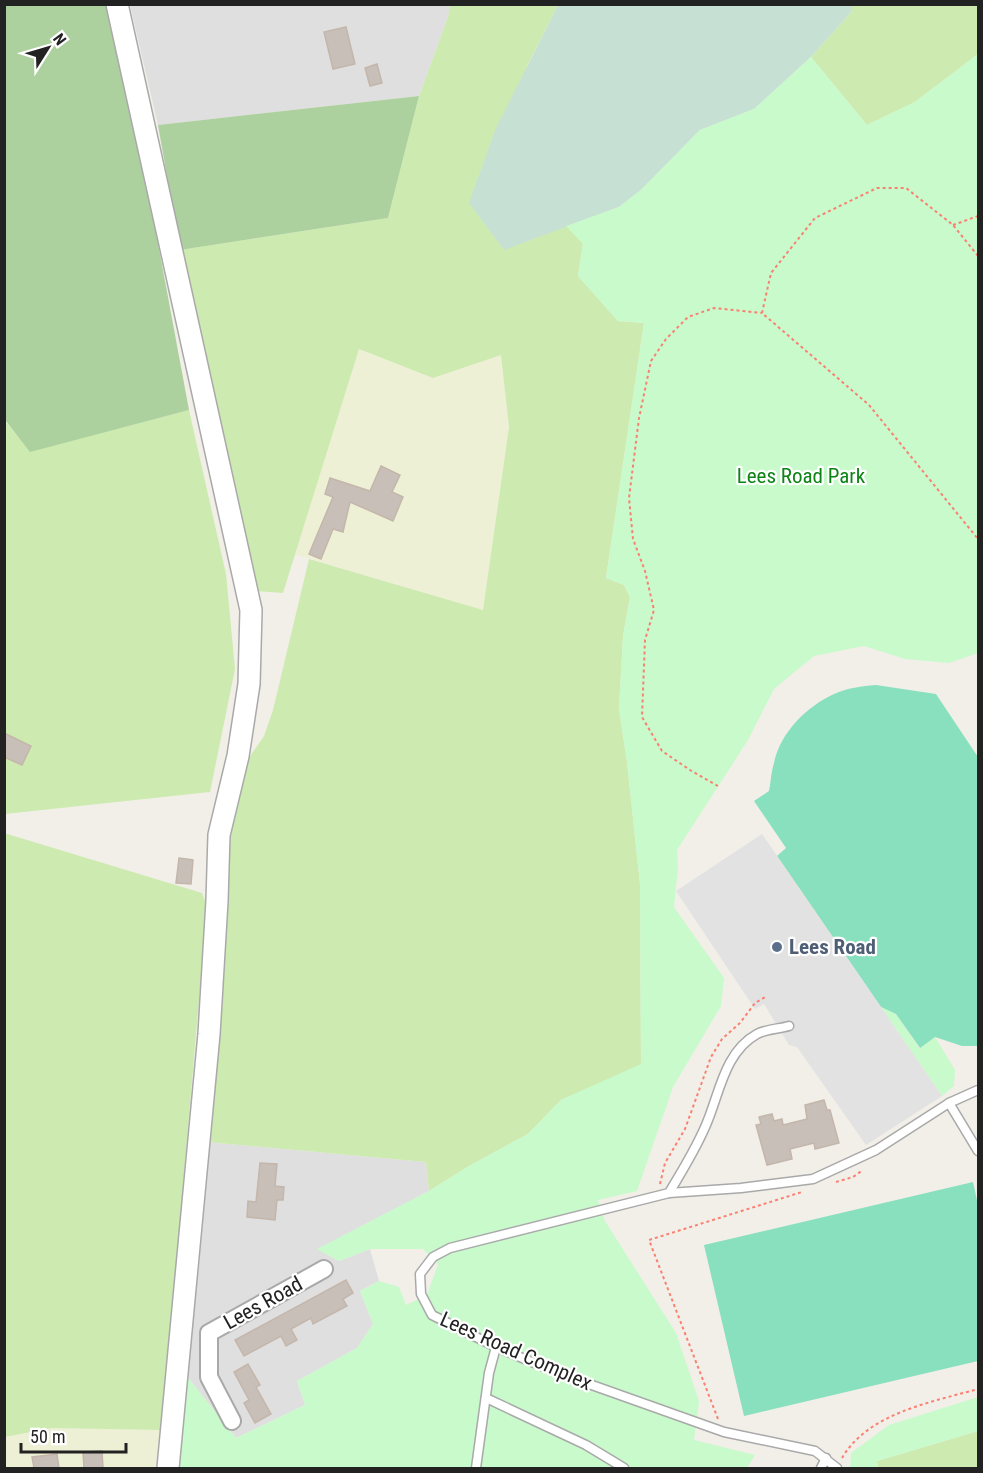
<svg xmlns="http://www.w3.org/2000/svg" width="983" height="1473" font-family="'Roboto Condensed',sans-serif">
	<rect width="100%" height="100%" fill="#f2efe9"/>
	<g fill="#e0dfdf">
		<path d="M130,5H450L448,17L419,96L158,125Z"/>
		<path d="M207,1142L426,1162L429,1191L318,1249L339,1261L370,1249L379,1281L360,1291L373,1324L357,1348L297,1381L305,1405L236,1438L189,1379L183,1375Z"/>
	</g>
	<g fill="#eef0d5">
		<path d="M359,349L433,378L501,354L509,427L483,610L294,554Z"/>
		<path d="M51,1428L160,1430L155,1468H5V1437Z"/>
	</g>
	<g fill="#cdebb0">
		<path d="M450,5H558L527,66L583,244L578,276L618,321L644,323L606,578L624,585L630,597L623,636L619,709L627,762L640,884L641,1065L561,1100L528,1134L469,1166L429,1191L426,1162L207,1142L227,854L244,765L264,736L273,710L309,559L483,610L509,427L501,355L433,378L359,349L283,593L255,591L180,250L388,218L419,96L448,17Z"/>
		<path d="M852,5H978V54L915,102L867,125L811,57L852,11Z"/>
		<path d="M189,410L226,574L235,669L210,792L5,814L4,420L30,451Z"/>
		<path d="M4,833L202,893L207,906L163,1419L160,1430L51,1428L5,1437Z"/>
		<path d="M978,1431V1468H878L877,1461Z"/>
	</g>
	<g fill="#add19e">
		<path d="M4,5H109L136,125L189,410L30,452L5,420Z"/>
		<path d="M419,96L388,218L180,250L158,125Z"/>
	</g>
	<path fill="#c6e0d4" d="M558,5H852V11L811,57L754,109L700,130L641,190L619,207L504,250L469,203L496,128Z"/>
	<g fill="#c8facc">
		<path d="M978,54V653L949,663L905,659L864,646L814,656L774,689L748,740L677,850L678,868L674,907L724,978L721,1006L673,1087L637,1191L598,1200L605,1221L676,1333L699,1401L694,1440L755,1455L747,1468H174L183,1375L189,1379L236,1438L305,1405L297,1381L357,1348L373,1324L360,1291L379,1281L399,1287L406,1305L427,1295L438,1264L423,1249H370L339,1261L317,1249L429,1191L469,1166L528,1134L561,1100L641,1064L640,884L627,762L619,709L623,636L630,597L624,585L606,578L644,323L618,321L578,276L583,244L566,226L619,207L641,190L700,130L754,109L811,57L867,125L915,102Z"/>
		<path d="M881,1007L896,1014L919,1048L935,1037L955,1070L954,1086L942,1096Z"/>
		<path d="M978,1397V1431L877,1461L878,1468H850L851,1453L889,1425Z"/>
	</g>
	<g fill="#88e0be">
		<path d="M876,685L936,694L978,757V1046H962L935,1037L920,1048L896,1014L881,1007L777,856L786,848L754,801L769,791C771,782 771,772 774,763C780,733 807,706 834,694C847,688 862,686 876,685Z"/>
		<path d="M973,1182L978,1205V1361L744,1416L704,1245Z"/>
	</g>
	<path fill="#e2e2e2" d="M762,834L942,1096L866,1145L797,1047L789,1045L764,1004L755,1009L676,891Z"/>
	<g fill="#c7bfb8" stroke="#c4b6ab" stroke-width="1.5">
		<path d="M346,27L355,64L333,69L324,32Z"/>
		<path d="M377,64L382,83L370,86L365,68Z"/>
		<path d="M381,466L400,475L392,492L403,497L393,521L350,502L343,532L333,529L321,559L309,554L333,497L325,494L330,478L370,491Z"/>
		<path d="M4,733L31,746L22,765L4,757Z"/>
		<path d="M179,858L193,860L191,884L176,883Z"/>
		<path d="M824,1100L827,1110H830L839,1143L815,1149L814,1143L790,1149L792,1159L767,1165L756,1125L761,1124L759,1117L772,1114L774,1121L782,1119L783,1125L807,1119L805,1105Z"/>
		<path d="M260,1163L277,1164L275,1186L284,1187L283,1200H277L275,1220L247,1217L248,1201L256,1202Z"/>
		<path d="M346,1280L353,1293L343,1299L347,1306L313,1324L311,1318L291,1329L297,1340L286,1346L281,1336L244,1356L235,1340Z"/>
		<path d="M248,1364L260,1385L256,1387L271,1414L255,1423L244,1403L249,1400L234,1372Z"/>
		<path d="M102,1451L103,1468H84L83,1452Z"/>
		<path d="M57,1454L59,1468H34L32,1457Z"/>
	</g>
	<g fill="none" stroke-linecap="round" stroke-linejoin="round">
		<g stroke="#a9a9a9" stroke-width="11">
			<g id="service">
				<path d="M789,1026C779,1029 766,1029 757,1034C726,1051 720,1090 708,1120C698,1146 683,1169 669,1193L450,1248L433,1257L420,1274L421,1294L432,1315L496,1347L558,1373L724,1432L815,1451L837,1468"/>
				<path d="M949,1103L978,1090"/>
				<path d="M669,1193L741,1188L813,1179L876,1150L949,1103L978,1151"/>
				<path d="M486,1398L586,1445L624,1468"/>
				<path d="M476,1468L489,1373L496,1347"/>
				<path d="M821,1468L826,1458"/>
			</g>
		</g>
		<g stroke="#a9a9a9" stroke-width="20">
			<path id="minor" d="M232,1421L209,1377V1333L324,1269"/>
		</g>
		<g stroke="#a9a9a9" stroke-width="24">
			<path id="tertiary" d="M117,4L251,610L249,684L238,756L219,835L217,901L209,1034L168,1468"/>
		</g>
		<g stroke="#fa8072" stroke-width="2" stroke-dasharray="3 3" stroke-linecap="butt">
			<path d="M953,225L978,216"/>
			<path d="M978,256L953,225L906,188H877L815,218L771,273L762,313L869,405L978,539"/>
			<path d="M718,786L690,770L662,751L642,717L645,640L654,610L645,571L633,539L629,498L639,418L651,361L666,339L688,317L714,308L762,313"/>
			<path d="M836,1182L853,1177L863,1170"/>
			<path d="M660,1184L665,1163L685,1129L711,1057L722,1039L740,1023L755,1003L767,996"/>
			<path d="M718,1419L649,1240L802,1192"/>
			<path d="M842,1458C868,1413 932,1402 978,1389"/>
		</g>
		<use href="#service" stroke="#fff" stroke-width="8"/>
		<use href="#minor" stroke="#fff" stroke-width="16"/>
		<use href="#tertiary" stroke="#fff" stroke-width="21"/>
	</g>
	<circle fill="#5c6f8a" stroke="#fff" stroke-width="2" cx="777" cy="947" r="6"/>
	<g text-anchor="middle" stroke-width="4.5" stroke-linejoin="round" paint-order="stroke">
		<g font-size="21" fill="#0c8416" stroke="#fff">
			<text x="801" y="483">Lees Road Park</text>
		</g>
		<g font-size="21" font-weight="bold" fill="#4e5e75" stroke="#fff" text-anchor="start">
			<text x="789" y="954">Lees Road</text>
		</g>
		<g font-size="21" fill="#222" stroke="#fff">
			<text transform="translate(263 1303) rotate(-29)" y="7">Lees Road</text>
			<text transform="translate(516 1351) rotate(24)" y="7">Lees Road Complex</text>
		</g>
	</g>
	<rect width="983" height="1473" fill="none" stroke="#222222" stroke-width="12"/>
	<g transform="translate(48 48) rotate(53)" stroke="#ffffff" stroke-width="4.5" paint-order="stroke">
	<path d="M0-4.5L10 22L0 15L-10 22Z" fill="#222222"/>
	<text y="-9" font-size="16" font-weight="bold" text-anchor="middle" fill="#222222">N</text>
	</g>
	<path d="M21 1443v9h105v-9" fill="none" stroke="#222222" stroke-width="3"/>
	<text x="30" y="1443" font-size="18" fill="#222222" stroke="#ffffff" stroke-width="4.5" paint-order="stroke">50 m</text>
</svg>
